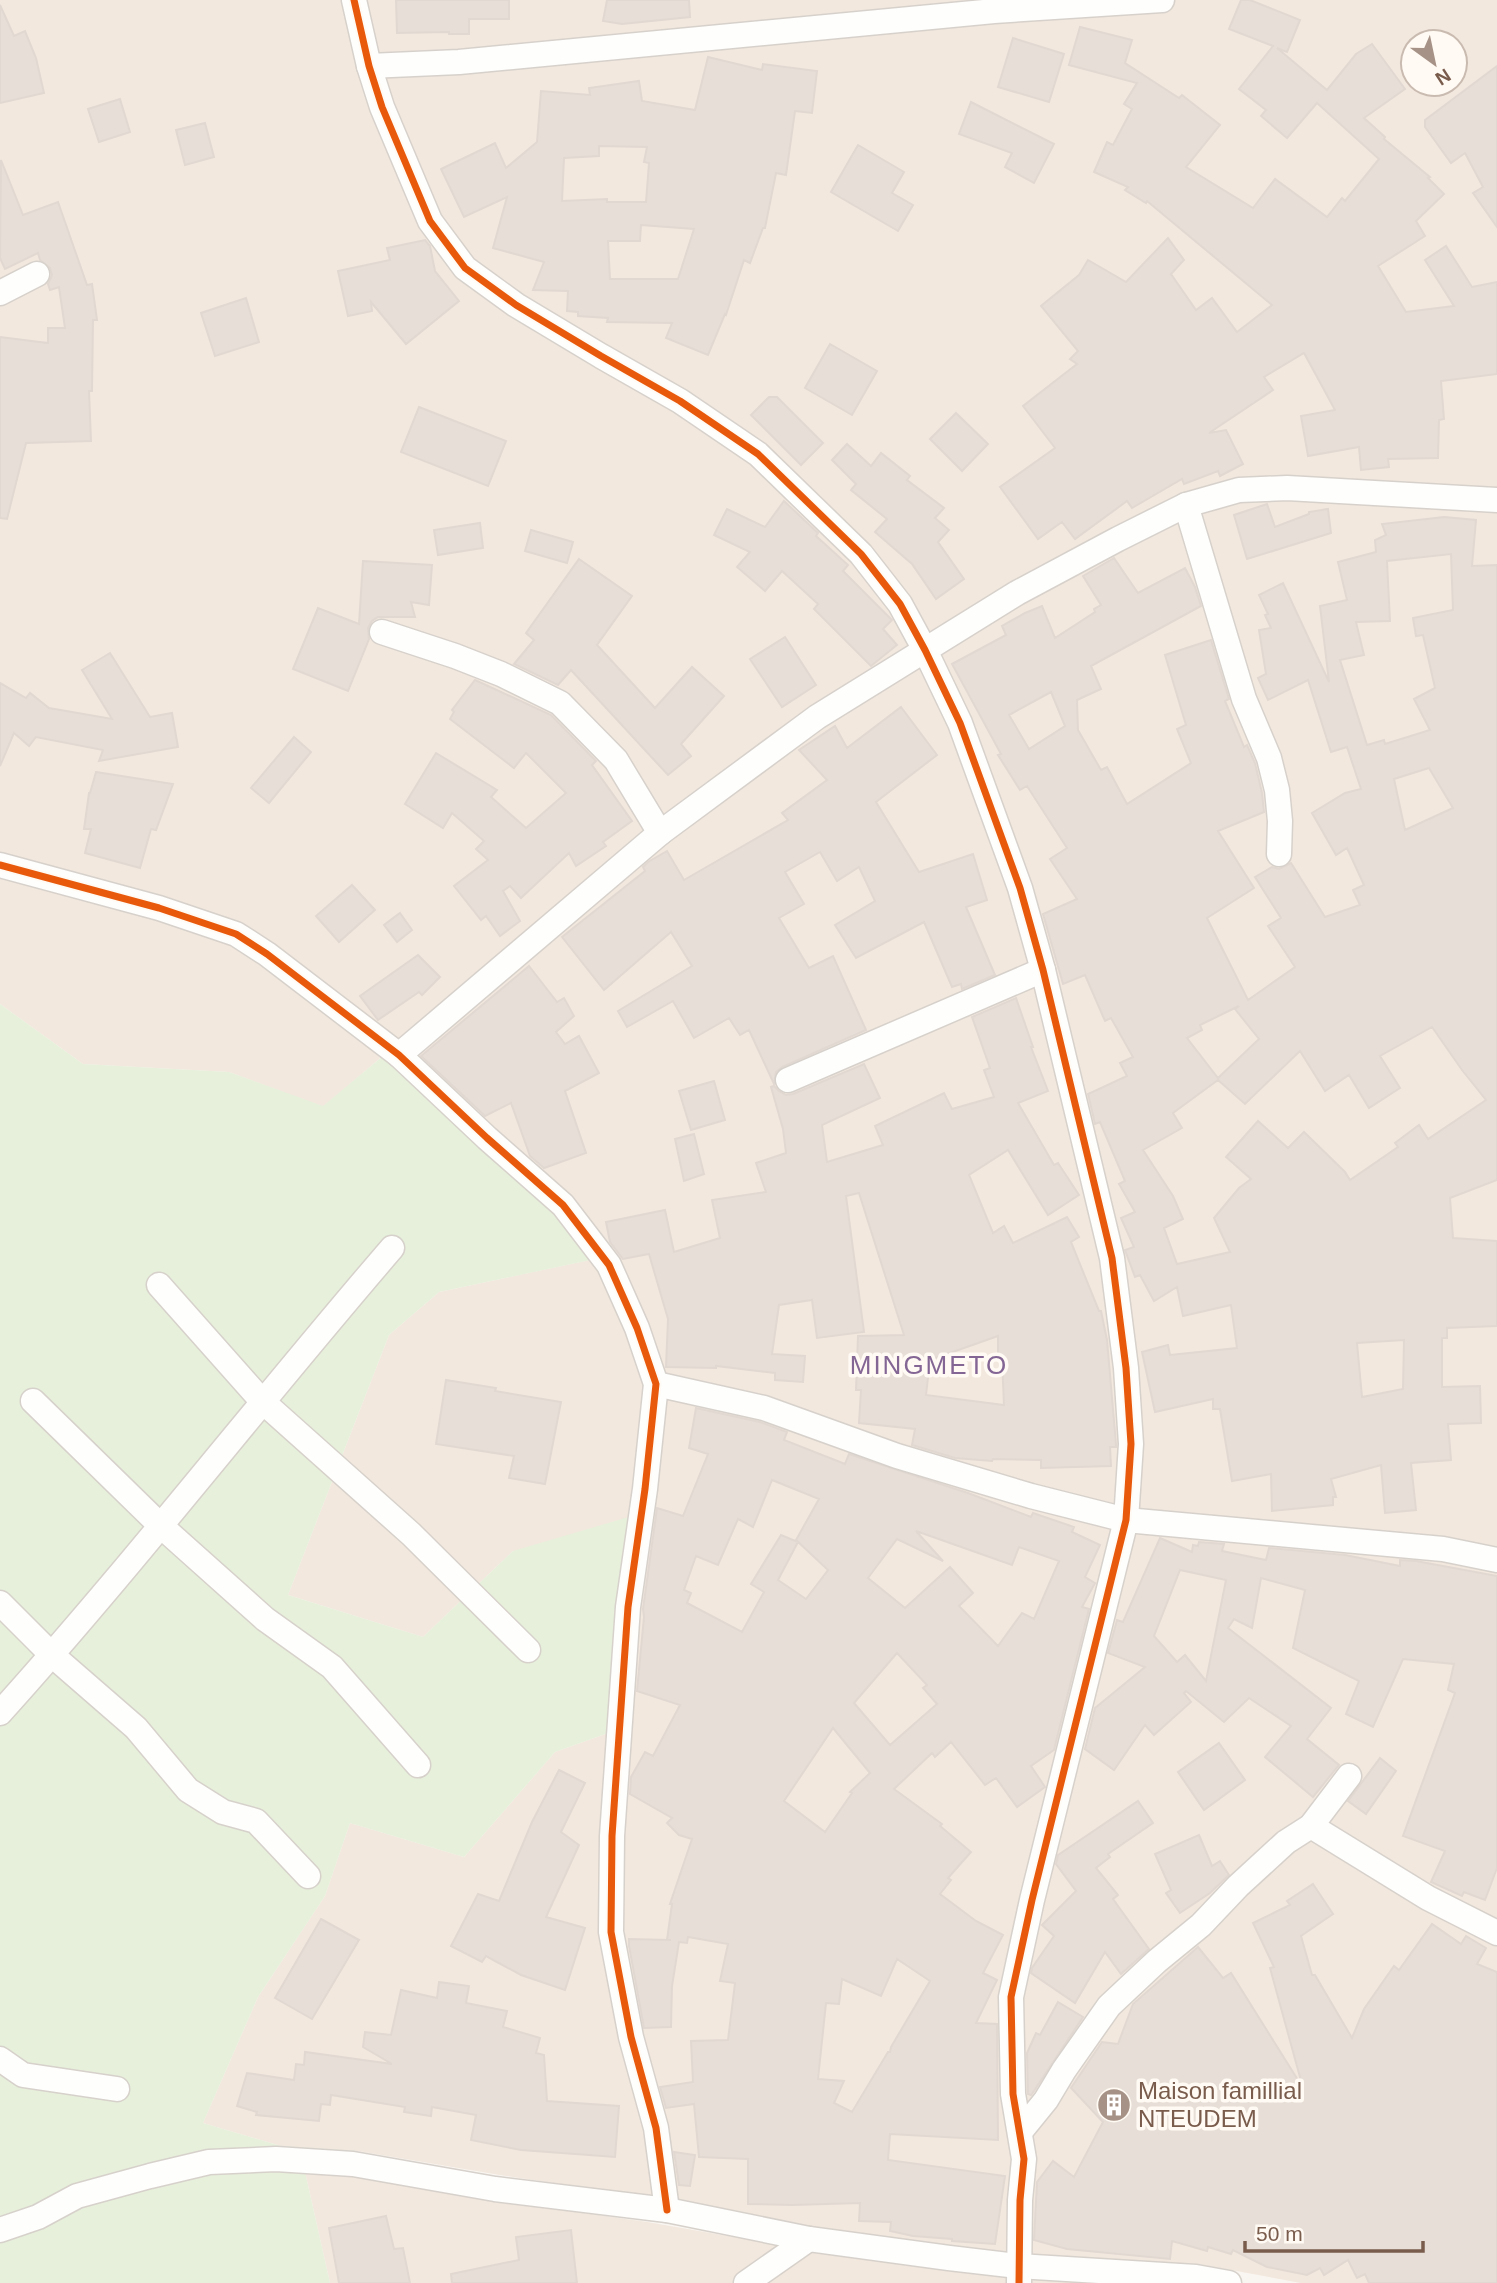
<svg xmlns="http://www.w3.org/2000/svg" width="1497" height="2283" font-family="Helvetica,sans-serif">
	<rect width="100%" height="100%" fill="#f9f5f0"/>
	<g fill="#f2e8de" fill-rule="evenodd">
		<path d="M0,0H1497V490L1236,479L866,675L789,722L672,809L323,1107L229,1072L83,1064L0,1004ZM1413,42H1455V84H1413Z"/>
		<path d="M1286,499L1497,510V2283H1301L1199,2264L1032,2256L951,2249L812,2228L654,2198L500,2175L358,2151L281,2146L203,2123L258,1997L325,1896L350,1823L464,1857L555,1752L611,1732L513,1551L423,1637L288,1595L389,1335L439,1292L599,1258L392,1057L527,946L826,724L1025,601L1192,515L1241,501Z"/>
		<path d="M305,2172L352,2175L494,2200L647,2222L808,2250L1118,2283H330Z"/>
	</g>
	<path fill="#e7f0db" d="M0,1004L83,1064L229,1072L323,1106L389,1051L550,1198L600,1258L439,1292L389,1335L288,1595L423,1637L513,1551L632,1516L611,1732L555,1752L464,1857L350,1823L325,1896L258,1997L203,2123L281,2146L358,2151L305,2172L330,2283H0Z"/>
	<g fill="#e6ded7" stroke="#e2d8d2" stroke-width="2" fill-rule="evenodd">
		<path d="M396,0H509V19H469V34H449V32L397,33Z"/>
		<path d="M607,0H689L690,17L622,24L603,21Z"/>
		<path d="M1241,0H1250L1300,20L1287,52L1277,48L1327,90L1356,54L1372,44L1405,89L1364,118L1385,137L1384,139L1430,177L1428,178L1444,194L1416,221L1425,236L1378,266L1406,312L1454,306L1425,260L1446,246L1472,287L1497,282V374L1441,381L1444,419L1439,420L1438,458L1388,459L1389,467L1361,470L1359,447L1308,456L1301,416L1335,410L1304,353L1264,377L1273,390L1209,433L1226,430L1243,464L1220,476L1218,471L1184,484L1182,479L1132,508L1127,501L1075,539L1062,522L1038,539L1000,487L1055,448L1023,406L1077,364L1070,359L1078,351L1041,306L1079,275L1088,260L1126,282L1168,238L1184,260L1171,274L1196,310L1212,298L1237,332L1272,305L1147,201L1146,203L1125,190L1128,187L1094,172L1107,142L1113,145L1132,109L1124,104L1137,83L1069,65L1080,27L1132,40L1125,63L1179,98L1182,95L1220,125L1186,167L1253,208L1275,179L1327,217L1342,198L1345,201L1379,159L1317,103L1287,138L1261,116L1266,110L1239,89L1273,46L1229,29Z"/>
		<path d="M0,5L14,36L25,31L36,58L44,93L0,103Z"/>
		<path d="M1013,38L1064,54L1049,102L998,87Z"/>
		<path d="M708,57L762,70L763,64L817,71L812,113L795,111L786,175L776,173L765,228H763L750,263L744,260L726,315L725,314L708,355L666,338L672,323L607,322L608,318L578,316V312L567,311L568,291L533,290L544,262L493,248L507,197L464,217L441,169L495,143L506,168L537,142L541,91L590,95L589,88L639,81L642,101L695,110ZM599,146L647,147L644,162L649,163L646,202H607V199L562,201L564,158L599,156ZM641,225L694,229L678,279H610L608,241H640Z"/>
		<path d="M1497,66V227L1473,193L1483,187L1465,153L1451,163L1425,127V120Z"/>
		<path d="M120,99L130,132L99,142L88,109Z"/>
		<path d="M971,102L1054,144L1034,183L1005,167L1012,153L959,134Z"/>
		<path d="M205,123L214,157L185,165L176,130Z"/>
		<path d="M858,145L904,172L892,193L913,205L898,231L831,192Z"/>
		<path d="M1,160L23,215L58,202L87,285L92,284L97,320H93L92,391H89L91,441L26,443L7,519L0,518V337L48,343V328H65L59,287L50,290L48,284L52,275L50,268L40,260L38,253L5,269L0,258Z"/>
		<path d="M425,240L430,246L435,271L459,301L406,344L371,302L372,311L348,316L338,271L390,260L387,248Z"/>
		<path d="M246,298L259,342L215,356L201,313Z"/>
		<path d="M830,344L877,371L852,415L805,388Z"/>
		<path d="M769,397H777L823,443L801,465L751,415Z"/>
		<path d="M419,407L506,441L488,486L401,452Z"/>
		<path d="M956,413L988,444L962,471L930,439Z"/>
		<path d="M847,444L871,466L881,453L910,476L907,480L944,508L935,518L949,530L938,542L964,579L936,599L912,564L875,532L887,519L851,490L856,484L832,460Z"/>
		<path d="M784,501L818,533L816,536L848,565L843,571L892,620L883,629L897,645L871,666L814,609L818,604L782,571L765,591L737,567L750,552L714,535L727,509L765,527Z"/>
		<path d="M1267,504L1275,527L1309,514V512L1328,509L1331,533L1247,559L1234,515Z"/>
		<path d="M1444,517L1476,520L1472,566L1497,565V1180L1450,1198L1453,1238L1497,1241V1326L1447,1328V1338H1442V1387L1480,1386L1481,1423L1448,1424L1451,1460L1411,1463L1416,1510L1385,1513L1381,1465L1331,1479L1336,1497H1333V1505L1272,1511L1271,1474L1232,1481L1220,1409H1213V1399L1155,1412L1142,1352L1168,1345L1170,1355L1237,1348L1231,1305L1183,1316L1177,1287L1154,1301L1140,1275L1135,1277L1125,1250L1134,1247L1121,1218L1135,1212L1119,1184L1125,1181L1100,1122L1095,1124L1088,1094L1127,1076L1120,1063L1133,1057L1111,1018L1105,1021L1085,975L1063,984L1043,914L1077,899L1050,859L1067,848L1027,786L1020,790L998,755L1001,754L952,664L1006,635L1002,626L1025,613L1042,606L1055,638L1095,612L1094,609L1101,605L1083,576L1114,558L1138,593L1185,568L1195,587L1201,606L1091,666L1101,689L1077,700L1078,730L1101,770L1107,767L1127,804L1191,763L1177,729L1186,725L1165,655L1211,640L1229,699L1225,701L1244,747L1247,745L1255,763L1262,793L1264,812L1218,831L1254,888L1207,918L1248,1000L1295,967L1268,926L1281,918L1255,877L1272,867L1279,869L1291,863L1325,917L1360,905L1353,890L1364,885L1347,848L1336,855L1312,813L1345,793L1361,789L1347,747L1331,752L1308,680L1268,700L1258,678L1266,674L1259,630L1271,628L1265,615L1268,614L1259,595L1283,583L1329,682L1320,606L1347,600L1338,562L1376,552L1375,540L1386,535L1382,524ZM1451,554L1453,610L1413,618L1416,636L1423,635L1435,688L1414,699L1430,730L1385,744L1384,740L1367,745L1340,660L1364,655L1356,622L1390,621L1387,561ZM1051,692L1065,726L1029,749L1009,715ZM1429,768L1453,808L1405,830L1394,779ZM1239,1006L1235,1009L1259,1039L1218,1078L1187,1038L1202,1030L1200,1025ZM1432,1027L1462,1070L1486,1100L1428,1139L1419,1125L1395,1143L1398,1147L1350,1180L1345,1172L1304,1132L1288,1148L1258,1121L1226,1157L1251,1179L1239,1188L1214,1218L1230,1252L1177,1264L1164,1228L1183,1219L1173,1196L1143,1150L1182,1128L1173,1113L1218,1080L1245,1104L1300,1051L1325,1091L1349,1075L1369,1108L1400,1088L1380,1056ZM1404,1340L1403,1389L1362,1397L1357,1343Z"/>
		<path d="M480,523L483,548L438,555L434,530Z"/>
		<path d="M531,530L573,542L567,563L525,551Z"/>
		<path d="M579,559L632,596L597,645L655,708L692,667L724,696L681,744L691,756L668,775L571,670L558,685L514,664L534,640L526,633Z"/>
		<path d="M363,561L432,565L429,605L411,602L415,617H378L372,621L368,628L369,639L348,691L293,669L318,608L359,624Z"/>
		<path d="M785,637L816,685L782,707L750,659Z"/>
		<path d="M110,653L150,717L172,713L178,747L99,761L103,750L36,737L29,746L14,733L0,766V683L26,698L30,693L49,708L112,719L82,670Z"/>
		<path d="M475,680L551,715L596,761L592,765L632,821L603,842L606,846L576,866L569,853L521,898L510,886L503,891L520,921L500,936L486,916L481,920L454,886L488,860L476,849L484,841L452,813L443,828L405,804L436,753L497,790L491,797L526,828L566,793L526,753L514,768L450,719L454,712L452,710Z"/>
		<path d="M901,707L937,755L876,802L919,872L973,854L987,900L966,907L995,975L962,989L961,984L952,987L924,922L856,958L835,925L875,901L859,867L837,881L820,852L785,872L804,904L779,918L809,968L833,956L866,1030L782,1067L776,1072L774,1084L749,1030L740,1035L729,1018L694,1038L673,1001L627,1027L618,1011L692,966L671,932L604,990L562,937L645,871L643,867L648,862L667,851L684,880L788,820L782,813L827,780L799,750L835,726L847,748Z"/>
		<path d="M294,737L311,752L269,803L251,788Z"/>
		<path d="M96,772L173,784L156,830L151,829L140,868L85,853L91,829H84L89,793H90Z"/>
		<path d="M352,885L375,910L339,942L316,916Z"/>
		<path d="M400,913L412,930L397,942L384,925Z"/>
		<path d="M418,955L440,977L422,995L419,992L378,1020L360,996Z"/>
		<path d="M529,966L557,1002L564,998L574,1016L556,1032L565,1044L579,1036L599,1073L565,1091L586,1153L544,1168L530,1156L511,1103L485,1116L421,1056Z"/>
		<path d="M1016,998L1033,1047H1031L1048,1091L1018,1103L1054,1165L1058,1163L1079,1195L1048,1215L1008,1150L969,1175L993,1233L1004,1226L1013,1243L1067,1217L1079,1237L1071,1242L1099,1311H1101L1107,1340L1116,1444V1447H1110L1111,1466L1041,1468V1460L993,1459L992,1461L955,1458L912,1445L915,1429L859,1423L861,1390H856L858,1336L904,1335L859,1193L846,1196L864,1332L817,1338L812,1300L779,1305L772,1354L805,1356L803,1382L775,1380V1373L716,1366V1368L666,1367L668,1319L649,1254L623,1259L610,1242L606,1222L665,1210L674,1252L720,1238L712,1200L766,1192L756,1163L786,1153L783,1129L771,1087L774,1086L779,1091L786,1095L793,1094L864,1064L880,1098L822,1125L827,1162L883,1145L875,1126L944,1093L952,1109L994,1097L984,1070L990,1068L972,1017ZM998,1336V1359H1002L1004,1405L926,1395L930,1360Z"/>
		<path d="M714,1081L725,1120L691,1130L679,1091Z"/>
		<path d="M694,1134L704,1174L684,1181L675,1139Z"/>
		<path d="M446,1380L496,1388L495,1391L561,1402L545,1484L509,1478L514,1456L436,1444Z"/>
		<path d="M696,1408L760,1422L787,1432L784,1440L845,1464L849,1454L968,1493L1031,1517L1033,1513L1074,1527L1072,1532L1100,1545L1085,1577L1095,1583L1082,1607L1089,1609L1054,1750L1031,1766L1045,1787L1017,1807L996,1778L985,1785L951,1742L935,1757L932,1753L894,1789L942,1824L940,1826L971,1852L948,1878L951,1880L940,1894L976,1921L1003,1935L983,1973L997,1980L976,2023L997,2024L998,2140L890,2134L888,2160L1005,2176L995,2244L952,2241V2239L913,2236L890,2231L891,2222L859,2221L860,2203L792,2205L748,2204V2159L699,2157L694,2104L666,2108L660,2087L693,2082L691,2041L728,2040L735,1983L720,1981L728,1944L688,1937L687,1943L679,1942L672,1986L671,2027L644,2028L629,1946V1939L671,1940H667L672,1904H670L692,1839L679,1835L667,1823L672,1818L630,1794L631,1777L645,1752L653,1756L680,1705L637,1691L644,1617L643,1609L657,1508L683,1516L708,1454L689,1448ZM772,1480L819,1499L796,1540L828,1570L806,1599L778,1580L798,1542L781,1535L751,1584L764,1592L742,1632L687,1603L691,1593L684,1590L696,1556L718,1565L738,1519L753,1527ZM916,1531L1012,1565L1019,1547L1059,1561L1034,1619L1022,1613L998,1646L959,1606L973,1593L950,1567L905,1608L868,1578L897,1539L943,1561ZM897,1653L927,1685L923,1688L937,1704L890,1745L854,1703ZM833,1728L870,1773L850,1792L852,1793L825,1832L784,1801ZM897,1959L930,1981L891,2047L890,2052H888L852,2112L834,2103L844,2081L818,2079L826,2003L839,2004L842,1979L881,1996Z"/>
		<path d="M1160,1538L1192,1552L1193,1545L1198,1546L1199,1542L1224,1544L1222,1551L1266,1560L1269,1548L1345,1555L1400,1566V1560L1416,1561L1497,1576V1868L1485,1900L1464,1892L1462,1896L1431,1882L1445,1851L1403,1836L1455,1693L1448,1690L1454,1664L1403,1659L1373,1727L1346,1714L1359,1681L1293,1648L1305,1590L1261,1578L1252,1628L1234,1619L1228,1628L1331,1708L1307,1739L1339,1765L1313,1797L1265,1757L1291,1726L1249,1698L1224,1722L1186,1691L1184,1693L1191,1702L1154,1735L1145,1725L1114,1770L1085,1749L1095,1708L1145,1667L1108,1653L1117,1620L1123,1622ZM1180,1570L1226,1580L1206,1681L1185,1655L1177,1662L1154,1636Z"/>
		<path d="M1219,1743L1245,1780L1204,1810L1178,1772Z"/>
		<path d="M1380,1758L1396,1771L1366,1814L1348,1801Z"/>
		<path d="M559,1770L585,1783L561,1832L579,1845L546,1917L585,1928L565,1990L521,1975L486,1956L482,1962L451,1946L478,1894L499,1901L532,1822Z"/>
		<path d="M1138,1801L1153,1823L1108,1854L1110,1857L1096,1868L1118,1895L1113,1899L1149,1949L1121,1974L1105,1952L1075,2003L1031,1973L1032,1968L1054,1936L1042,1925L1076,1891L1056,1864L1058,1855Z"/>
		<path d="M1199,1835L1212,1866L1220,1861L1229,1875L1210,1893L1180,1913L1166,1893L1171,1890L1155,1854Z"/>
		<path d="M1313,1884L1333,1914L1301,1936L1312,1975H1315L1352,2038L1364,2009L1394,1966L1399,1970L1432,1924L1461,1944L1466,1936L1486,1948L1477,1964L1497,1972V2283H1369L1365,2274L1357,2278L1348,2260L1324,2275L1320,2268L1307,2275L1267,2267L1233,2250L1231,2254L1208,2247L1207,2251L1172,2241L1170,2259L1067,2249L1034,2240L1037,2182L1053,2161L1074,2177L1103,2122L1071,2088L1102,2042L1118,2044L1133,2004L1198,1947L1223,1978L1231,1973L1303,2088L1270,1968L1274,1967L1253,1923L1290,1905L1287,1901Z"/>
		<path d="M321,1919L359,1940L312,2019L275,1998Z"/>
		<path d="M439,1982L469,1986L466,2003L507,2011L503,2027L540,2038L536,2053L544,2055L547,2101L619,2106L615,2157L521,2150L471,2140L476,2115L432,2107L431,2116L404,2112L405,2107L331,2095L330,2105L321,2104L319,2121L256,2115L257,2112L237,2106L247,2073L294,2080L296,2064L304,2065L305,2052L392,2064L363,2047L365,2032L391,2035L401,1990L437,1998Z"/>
		<path d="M1058,2002L1083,2017L1034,2091L1031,2095L1028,2094L1027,2053L1036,2033L1040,2035Z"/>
		<path d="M674,2152L695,2155L690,2186L679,2185Z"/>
		<path d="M386,2216L394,2249L403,2248L410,2283H339L329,2228Z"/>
		<path d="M571,2230L577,2283H452L451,2274L519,2260L516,2237Z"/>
	</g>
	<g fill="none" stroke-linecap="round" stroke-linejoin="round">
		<g stroke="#d7d1cb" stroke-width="27">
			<g id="minor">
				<path d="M354,0L369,66L382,107L430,221L465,268L516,305L601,356L680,401L758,454L861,554L900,604L925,650L960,723L1020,888L1043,970L1112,1258L1126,1368L1131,1444L1126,1520L1032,1900L1011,1997L1013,2094L1024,2159L1020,2200L1019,2283"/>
				<path d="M369,66L459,62L994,11L1162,0"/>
				<path d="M0,293L37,274"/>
				<path d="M1186,505L1244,699L1269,758L1277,790L1280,821L1279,854"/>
				<path d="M382,632L455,656L501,674L560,703L616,760L660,833"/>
				<path d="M0,865L159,908L236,934L267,954L399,1055L487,1138L563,1205L609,1265L637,1328L656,1384L645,1489L628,1607L612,1836L611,1932L631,2037L656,2128L667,2210"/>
				<path d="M399,1055L660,833L817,717L1017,593L1118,539L1186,505L1239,490L1287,488L1497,500"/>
				<path d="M788,1080L1043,970"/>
				<path d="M159,1285L262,1401L411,1534L528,1650"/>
				<path d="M656,1384L764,1408L897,1456L1031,1496L1126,1520L1443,1549L1497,1560"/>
				<path d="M33,1401L161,1526L265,1619L332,1667L418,1765"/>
				<path d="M0,1603L52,1655L136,1728L188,1790L223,1812L256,1821L308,1876"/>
				<path d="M0,1713C136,1562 260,1401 392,1248"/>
				<path d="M1311,1826L1428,1898L1497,1933"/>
				<path d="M0,2059L23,2075L117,2089"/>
				<path d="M1020,2132L1046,2100L1064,2070L1109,2006L1157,1961L1201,1925L1238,1886L1286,1842L1311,1826L1349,1776"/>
				<path d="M0,2230L38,2217L77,2196L150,2176L209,2162L276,2159L353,2164L495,2189L667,2210L809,2239L949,2258L1018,2266L1196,2277L1229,2283"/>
				<path d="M746,2283L809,2239"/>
			</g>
		</g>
		<use href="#minor" stroke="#fefefd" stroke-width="24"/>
		<g stroke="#fffaf3" stroke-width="11">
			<g id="cycleway">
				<path d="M354,0L369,66L382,107L430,221L465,268L516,305L601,356L680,401L758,454L861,554L900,604L925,650L960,723L1020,888L1043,970L1112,1258L1126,1368L1131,1444L1126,1520L1032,1900L1011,1997L1013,2094L1024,2159L1020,2200L1019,2283"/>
				<path d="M0,865L159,908L236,934L267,954L399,1055L487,1138L563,1205L609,1265L637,1328L656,1384L645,1489L628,1607L612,1836L611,1932L631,2037L656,2128L667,2210"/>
			</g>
		</g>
		<use href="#cycleway" stroke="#e8590c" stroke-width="7"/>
	</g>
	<defs>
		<g id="building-disc" transform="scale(1.75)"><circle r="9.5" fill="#a69286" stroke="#fffaf3"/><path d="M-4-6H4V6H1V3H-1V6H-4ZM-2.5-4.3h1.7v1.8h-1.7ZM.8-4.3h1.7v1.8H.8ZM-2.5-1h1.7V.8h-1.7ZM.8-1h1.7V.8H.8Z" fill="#fff"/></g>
	</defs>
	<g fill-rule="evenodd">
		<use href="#building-disc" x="1114" y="2105"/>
	</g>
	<g text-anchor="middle" stroke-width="7" stroke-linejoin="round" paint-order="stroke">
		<g font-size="24" fill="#7a5c4d" stroke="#fffaf3" text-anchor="start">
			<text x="1138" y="2099">Maison famillial<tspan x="1138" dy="28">NTEUDEM</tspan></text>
		</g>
		<g font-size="26" letter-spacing="2" fill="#846695" stroke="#fffaf3">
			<text x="929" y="1374">MINGMETO</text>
		</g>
	</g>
	<g transform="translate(1434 63) rotate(147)"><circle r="33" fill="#fffaf3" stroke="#cabbb1" stroke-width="2"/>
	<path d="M0-5L12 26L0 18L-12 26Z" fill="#a69286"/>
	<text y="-10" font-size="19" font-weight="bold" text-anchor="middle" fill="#7a5c4d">N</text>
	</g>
	<path d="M1245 2241v10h178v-10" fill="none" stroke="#7a5c4d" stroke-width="3.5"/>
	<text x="1256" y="2241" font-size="21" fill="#7a5c4d" stroke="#fffaf3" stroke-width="5" paint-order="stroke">50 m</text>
</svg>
